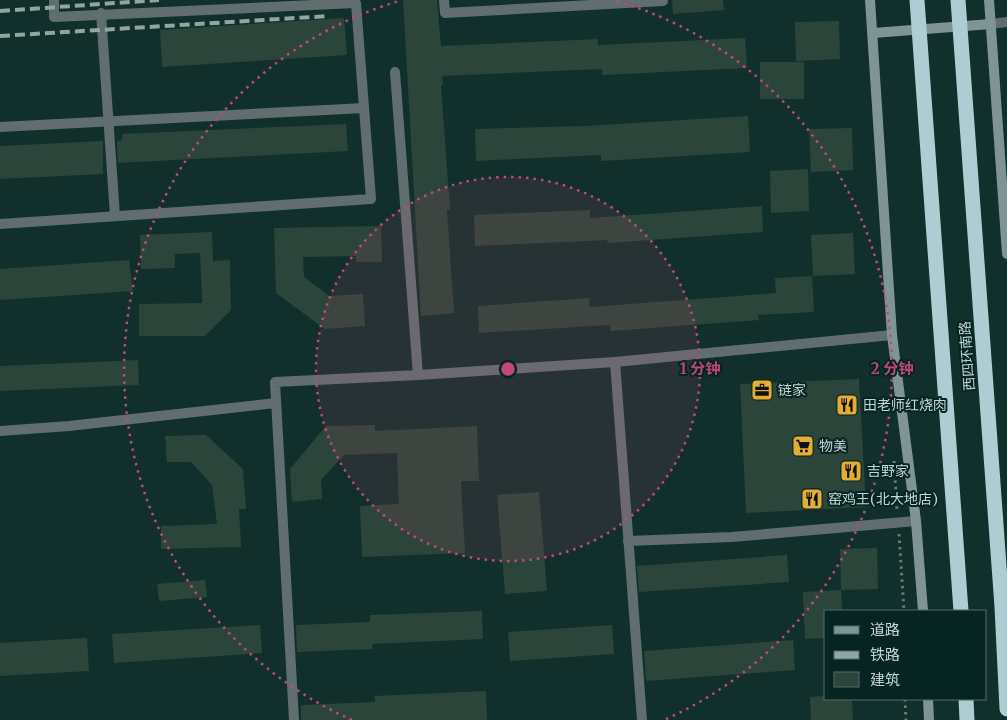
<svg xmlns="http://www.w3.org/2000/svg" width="1007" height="720" font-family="Merriweather,'Noto Sans SC',serif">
	<rect width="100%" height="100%" fill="#112f2b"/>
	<g fill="#2c453a">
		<path d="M403,0H437L441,46L598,39V45L745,38L747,68L602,75V69L442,76L443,85H441L450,210H447L454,313L421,316Z"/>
		<path d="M672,0H723L724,10L673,14Z"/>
		<path d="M344,18L347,55L162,67L160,30Z"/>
		<path d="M839,21L840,59L796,61L795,22Z"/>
		<rect x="760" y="62" width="44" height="37"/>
		<path d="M748,116L750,152L601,161V155L476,161L475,129L584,126Z"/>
		<path d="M346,124L348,151L118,163L117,141L122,140V134Z"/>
		<path d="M852,128L853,170L811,172L809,129Z"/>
		<path d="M103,141V174L0,179V146Z"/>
		<path d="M808,169L809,211L771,213L770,171Z"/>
		<path d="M762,206L763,232L608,243L607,240L475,246L474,215L590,210V218Z"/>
		<path d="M381,226L382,262H356V256L303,257L304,277L329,296L363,294L365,326L325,329L276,293L274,228Z"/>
		<path d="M212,232L213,261L230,260L231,310L205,336H139V304L202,303L200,253L175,254V268L141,269L140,235Z"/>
		<path d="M853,233L855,274L813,276L811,235Z"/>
		<path d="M129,260L133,291L0,300V269Z"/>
		<path d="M812,276L814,312L758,315L759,320L610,331V325L479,333L478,306L589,298L590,307L776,293L775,278Z"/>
		<path d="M138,360L139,385L0,391V366Z"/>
		<path d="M859,379L866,507L746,513L740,384Z"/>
		<path d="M375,425V431L477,426L479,481H461L465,553L362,557L360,506L399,504L397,453L344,455L321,480L322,499L292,502L290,469L326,426Z"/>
		<path d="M206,435L243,469L246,509H239L241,547L161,549V526L217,524L212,485L191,462H167L165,436Z"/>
		<path d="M539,492L547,591L505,594L497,495Z"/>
		<path d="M877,548L878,589L841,590L840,549Z"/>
		<path d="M787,555L789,582L639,592L637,566Z"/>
		<path d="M205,580L207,597L159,601L157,584Z"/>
		<path d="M841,590L842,611H826V638L805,639L803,592Z"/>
		<path d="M482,611L483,639L372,644L373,649L297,652L296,625L370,622V615Z"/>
		<path d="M260,625L262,653L114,663L112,634Z"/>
		<path d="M612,625L614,654L510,661L508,632Z"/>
		<path d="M87,638L89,671L0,676V643Z"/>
		<path d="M793,640L795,670L646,681L644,651Z"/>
		<path d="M486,691L487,720H301V705L375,702V696Z"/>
		<path d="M826,696V699H852L853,720H811L810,697Z"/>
	</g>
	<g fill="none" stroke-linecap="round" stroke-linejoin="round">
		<g stroke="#657c79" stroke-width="3" stroke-dasharray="2.5 4" stroke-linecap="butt">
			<path d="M894,461L897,510"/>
			<path d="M899,534L904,611"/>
			<path d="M905,699L906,720"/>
		</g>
		<g stroke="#606e6f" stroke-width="10">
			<path d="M444,0L445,13L663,1"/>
			<path d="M101,13L115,216"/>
			<path d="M991,24L1007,22"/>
			<path d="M0,127L364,108"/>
			<path d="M0,224L371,199L356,3L54,17V0"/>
			<path d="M615,362L642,720"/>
			<path d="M418,375L615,362L892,335"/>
			<path d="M0,431L69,426L276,403"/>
			<path d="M628,541L732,537L916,521"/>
			<path d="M294,720L275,382L418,375L395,72"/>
		</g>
		<g stroke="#7f9497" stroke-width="10">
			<path d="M870,0L892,335L916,521L923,611"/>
			<path d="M989,0L1007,254"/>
			<path d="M873,33L991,24"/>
			<path d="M928,699L929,720"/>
		</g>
		<path stroke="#accdd2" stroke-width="15" d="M966,699L967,720"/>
		<g stroke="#91a5a2" stroke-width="4" stroke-dasharray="10 5" stroke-linecap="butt">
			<path d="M0,11L159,0"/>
			<path d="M0,36L329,16"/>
		</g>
		<g stroke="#accdd2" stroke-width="15">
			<path d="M917,0L961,611"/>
			<path d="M958,0L1002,607L1007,709"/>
		</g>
	</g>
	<circle cx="508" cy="369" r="192" fill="#c34779" fill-opacity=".12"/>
	<g fill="none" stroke="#c34779" stroke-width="2.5" stroke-dasharray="2.5 5">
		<circle cx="508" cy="369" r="192"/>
		<path d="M352 720A384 384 0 0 1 399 1M617 1A384 384 0 0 1 664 720"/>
	</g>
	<defs>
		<g id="office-square" transform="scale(1.125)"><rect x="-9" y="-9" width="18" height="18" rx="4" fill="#e3ae35" stroke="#062522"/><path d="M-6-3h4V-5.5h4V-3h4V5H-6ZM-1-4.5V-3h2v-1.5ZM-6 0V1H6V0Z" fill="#111"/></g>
		<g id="restaurant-square" transform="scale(1.125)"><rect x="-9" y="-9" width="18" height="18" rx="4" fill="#e3ae35" stroke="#062522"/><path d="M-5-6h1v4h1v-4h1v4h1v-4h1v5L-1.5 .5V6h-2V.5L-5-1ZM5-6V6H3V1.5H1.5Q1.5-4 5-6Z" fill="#111"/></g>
		<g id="supermarket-square" transform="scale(1.125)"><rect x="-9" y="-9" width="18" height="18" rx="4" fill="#e3ae35" stroke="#062522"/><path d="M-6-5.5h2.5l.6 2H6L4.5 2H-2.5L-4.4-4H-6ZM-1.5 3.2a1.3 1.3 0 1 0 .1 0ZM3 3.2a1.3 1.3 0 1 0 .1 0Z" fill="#111"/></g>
	</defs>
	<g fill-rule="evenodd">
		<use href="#office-square" x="762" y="390"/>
		<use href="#restaurant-square" x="847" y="405"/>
		<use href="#supermarket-square" x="803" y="446"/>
		<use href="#restaurant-square" x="851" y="471"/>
		<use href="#restaurant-square" x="812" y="499"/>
	</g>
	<g text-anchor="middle" stroke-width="4" stroke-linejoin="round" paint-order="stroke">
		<g font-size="14" fill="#c5d5d3" stroke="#062522">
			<text transform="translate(967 356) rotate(-94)" y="5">西四环南路</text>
		</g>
		<g font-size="14" fill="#c5d5d3" stroke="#062522" text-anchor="start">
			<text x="778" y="395">链家</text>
			<text x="863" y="410">田老师红烧肉</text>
			<text x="819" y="451">物美</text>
			<text x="867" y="476">吉野家</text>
			<text x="828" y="504">窑鸡王(北大地店)</text>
		</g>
	</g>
	<circle cx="508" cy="369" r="8" fill="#c34779" stroke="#062522" stroke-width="2.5"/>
	<g font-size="15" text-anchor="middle" font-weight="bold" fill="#c34779" stroke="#062522" stroke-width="4" stroke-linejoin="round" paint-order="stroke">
		<text x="700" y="374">1 分钟</text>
		<text x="892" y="374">2 分钟</text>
	</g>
	<rect x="824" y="610" width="162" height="90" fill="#062522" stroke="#526b69"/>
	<rect x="834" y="626" width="25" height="8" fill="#7f9497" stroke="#526b69"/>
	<text x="870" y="635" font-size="15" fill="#c5d5d3">道路</text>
	<rect x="834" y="651" width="25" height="8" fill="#91a5a2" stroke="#526b69"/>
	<text x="870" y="660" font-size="15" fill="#c5d5d3">铁路</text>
	<rect x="834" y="672" width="25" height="15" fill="#2c453a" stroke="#526b69"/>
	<text x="870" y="685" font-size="15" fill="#c5d5d3">建筑</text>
</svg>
